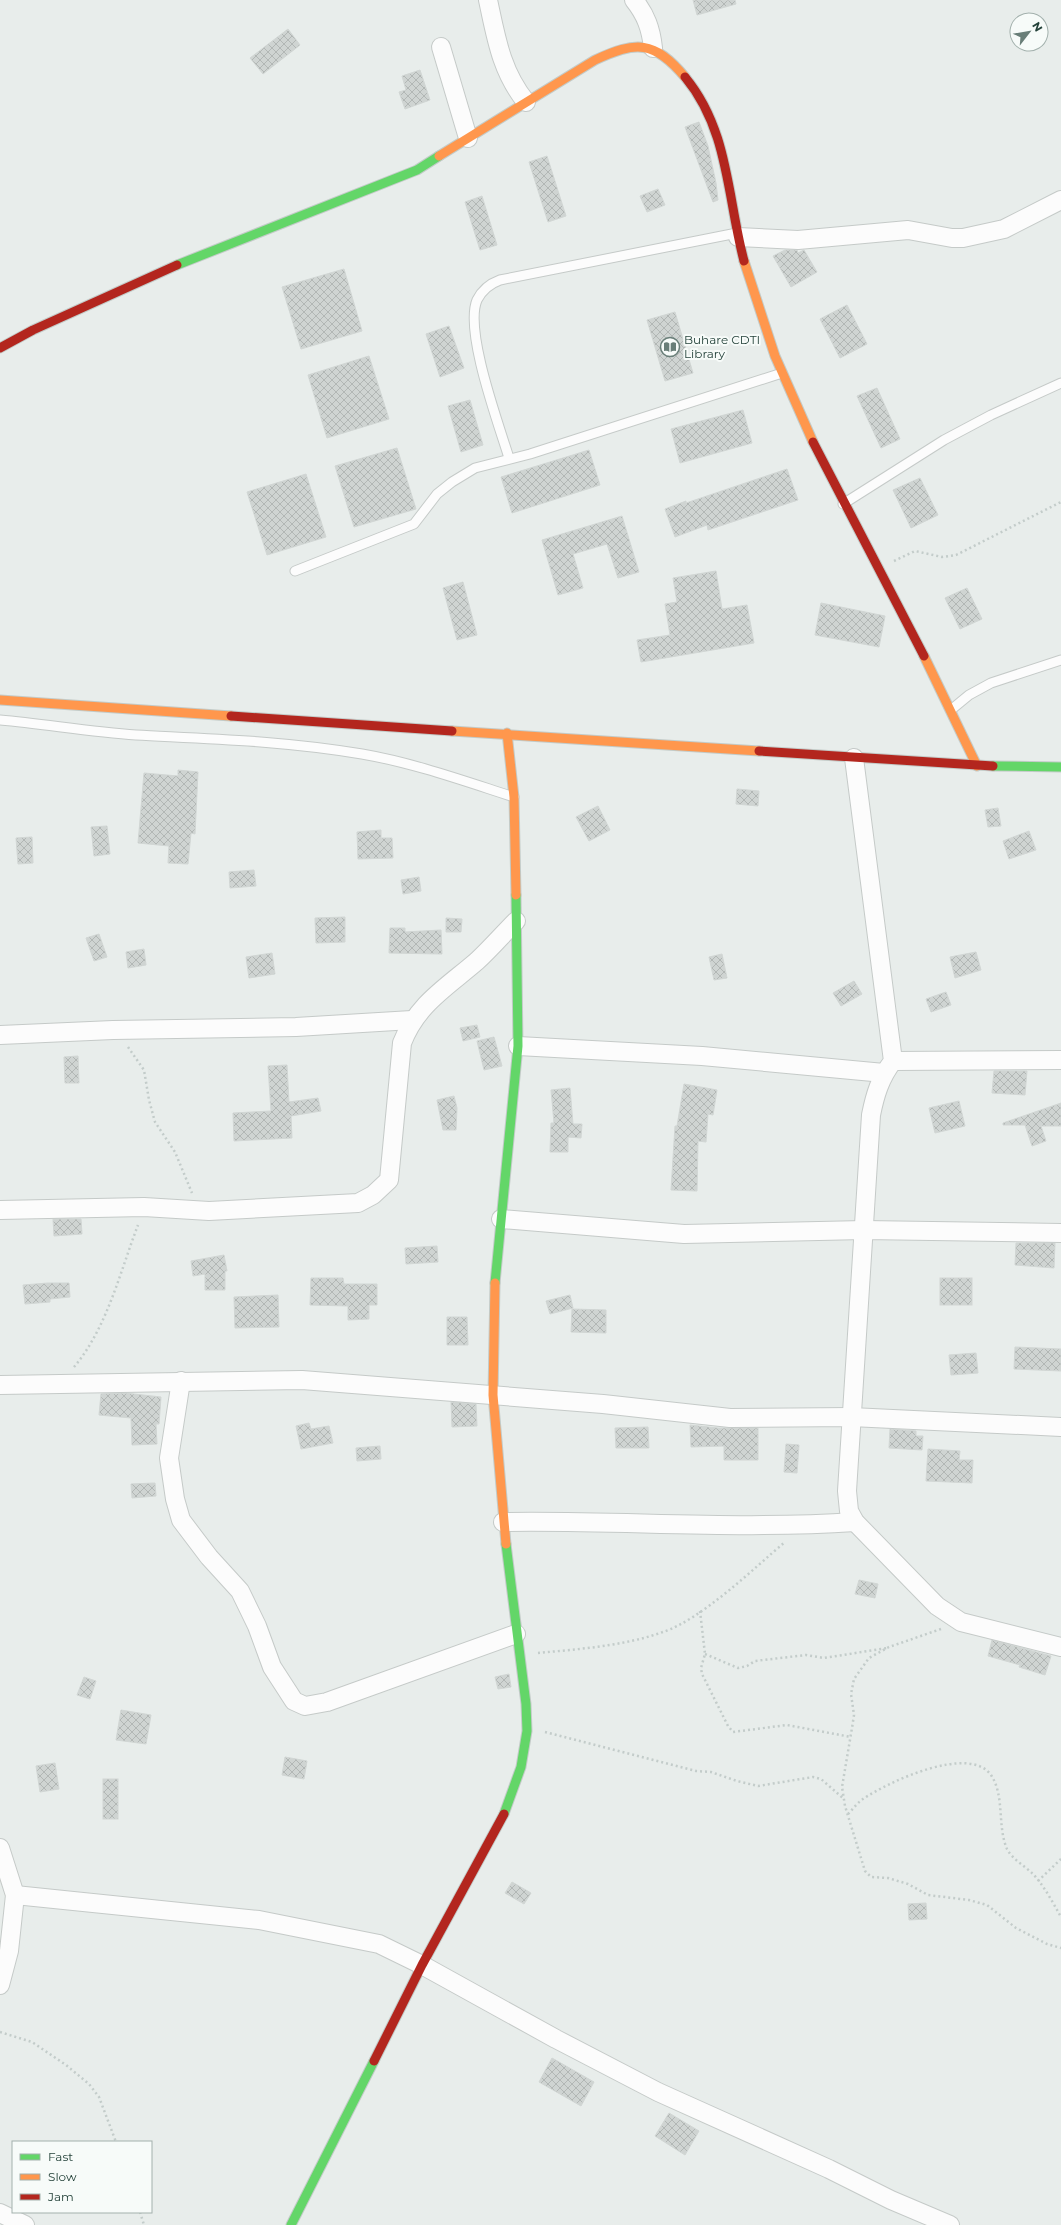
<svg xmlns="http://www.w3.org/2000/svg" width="1061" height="2225" font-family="Montserrat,sans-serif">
	<defs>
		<pattern id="building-cross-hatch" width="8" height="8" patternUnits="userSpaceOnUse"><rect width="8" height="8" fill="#cfd4d2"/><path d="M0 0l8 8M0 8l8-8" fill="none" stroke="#b2b7b5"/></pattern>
	</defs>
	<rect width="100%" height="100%" fill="#e8edeb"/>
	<g fill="url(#building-cross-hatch)" stroke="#d1d6d4">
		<path d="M693,0H735L736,4L697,15Z"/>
		<path d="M288,29L300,45L263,74L250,58Z"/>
		<path d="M420,70L430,100L405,109L399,92L406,90L402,76Z"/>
		<path d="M699,122L708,146L716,183L718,200L713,202L685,127Z"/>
		<path d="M547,156L566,216L548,222L529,162Z"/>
		<path d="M658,189L665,205L647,212L640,196Z"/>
		<path d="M482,196L497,245L480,250L465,202Z"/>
		<path d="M785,250H797L798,253L804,250L817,272L791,287L773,256Z"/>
		<path d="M344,269L362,331L301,349L282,287Z"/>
		<path d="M847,305L867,344L840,358L820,319Z"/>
		<path d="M675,312L693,373L665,381L647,320Z"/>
		<path d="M449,326L464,368L440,377L426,334Z"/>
		<path d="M369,356L389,419L327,438L308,375Z"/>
		<path d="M877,388L900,439L881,448L857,396Z"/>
		<path d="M470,400L483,445L461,452L448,406Z"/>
		<path d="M743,410L752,443L680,463L671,429Z"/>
		<path d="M397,448L416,509L354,527L335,466Z"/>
		<path d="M589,450L600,485L512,513L501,477Z"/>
		<path d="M787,469L798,500L708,530L707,525L675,537L665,509L686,501V503Z"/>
		<path d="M306,474L326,537L267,555L247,492Z"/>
		<path d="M920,478L938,515L911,528L893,490Z"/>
		<path d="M622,516L639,572L618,578L607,544L573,554L583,588L558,595L542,540Z"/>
		<path d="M716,571L722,609L747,605L754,643L641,662L637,640L670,635L665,604L677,602L673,578Z"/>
		<path d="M463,582L477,635L457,640L443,588Z"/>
		<path d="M967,588L982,619L960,629L945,598Z"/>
		<path d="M821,603L885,616L879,647L815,635Z"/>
		<path d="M178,770L198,772L195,834L191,833L188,864L168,863L169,846L138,843L144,773L178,776Z"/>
		<path d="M737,789L759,791L758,806L736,804Z"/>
		<path d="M598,806L610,830L589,841L576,817Z"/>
		<path d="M998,808L1001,826L988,827L985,810Z"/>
		<path d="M107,826L110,854L94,856L91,827Z"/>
		<path d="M381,830V838H392L393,858L358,859L357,832Z"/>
		<path d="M1029,831L1036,850L1009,859L1003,841Z"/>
		<path d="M32,837L33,863L18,864L16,838Z"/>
		<path d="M254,870L256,886L230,888L229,872Z"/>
		<path d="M419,877L421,891L403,894L401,880Z"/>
		<path d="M345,917V942L316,943L315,918Z"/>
		<path d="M446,918L462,919L461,932H446Z"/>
		<path d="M390,928H405V932L441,930L442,954L389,953Z"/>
		<path d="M99,934L107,957L94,961L86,938Z"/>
		<path d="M144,949L146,965L128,968L126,952Z"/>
		<path d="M976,952L981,970L955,978L950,957Z"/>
		<path d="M272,953L275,974L249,978L246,957Z"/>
		<path d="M722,954L727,978L714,980L709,957Z"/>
		<path d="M854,981L862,994L841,1006L833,993Z"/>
		<path d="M946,992L951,1005L931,1012L926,999Z"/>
		<path d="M477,1025L480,1037L463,1041L460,1028Z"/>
		<path d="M494,1037L502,1066L484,1070L477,1041Z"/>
		<path d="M78,1056L79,1083H65L64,1057Z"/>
		<path d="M287,1065L289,1102L318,1098L321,1111L291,1116L292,1138L234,1141L233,1113L271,1111L268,1066Z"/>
		<path d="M994,1071H1027L1025,1095L992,1093Z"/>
		<path d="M684,1084L717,1090L713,1115L708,1114L706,1142L698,1141L697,1191L671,1190L675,1126H677Z"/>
		<path d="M570,1088L573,1124H582L581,1138L568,1137V1152H550L551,1123H554L551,1090Z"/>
		<path d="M454,1096L457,1108L456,1130H443L437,1100Z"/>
		<path d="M959,1101L965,1126L935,1133L929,1108Z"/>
		<path d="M1061,1103V1126H1041L1046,1141L1032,1146L1025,1125H1003V1123Z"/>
		<path d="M53,1219H81L82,1234L54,1236Z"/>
		<path d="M1016,1243H1055L1054,1268L1015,1265Z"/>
		<path d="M437,1246L438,1262L406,1264L405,1248Z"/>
		<path d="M224,1255L227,1271H225V1290H205V1274L193,1276L191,1261Z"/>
		<path d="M311,1278H343L344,1284H377V1305H369V1319L348,1320V1306L310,1305Z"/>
		<rect x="940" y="1278" width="32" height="27"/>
		<path d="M48,1283H69L70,1297L50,1299V1302L25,1304L23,1285Z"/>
		<path d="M278,1295L279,1327L235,1328L234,1297Z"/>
		<path d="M570,1295L573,1308L550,1314L546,1301Z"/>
		<path d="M572,1309L606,1310V1333L571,1332Z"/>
		<path d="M447,1317H467L468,1345H447Z"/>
		<path d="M1015,1347L1061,1349V1371L1014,1369Z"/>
		<path d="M976,1353L978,1373L951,1375L949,1355Z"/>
		<path d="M125,1393L161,1397L159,1424H156L157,1444L132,1445L131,1418L99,1415L101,1394Z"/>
		<path d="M451,1402L476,1404L477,1426L452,1427Z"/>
		<path d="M309,1423L311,1429L329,1426L333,1443L301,1449L296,1426Z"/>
		<path d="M690,1425L718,1428H758V1460H724V1446L691,1447Z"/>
		<path d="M648,1427L649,1448H616L615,1428Z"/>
		<path d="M890,1429L916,1431V1436H923L922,1450L889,1448Z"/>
		<path d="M786,1444L799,1445L797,1473L784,1472Z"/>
		<path d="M380,1446L381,1459L357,1461L356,1448Z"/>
		<path d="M928,1449L960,1451L959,1460H973L972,1483L926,1481Z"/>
		<path d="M155,1483L156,1496L132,1498L131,1484Z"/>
		<path d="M859,1580L878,1584L875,1598L855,1594Z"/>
		<path d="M992,1640L1051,1656L1045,1675L1019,1667L1020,1665L988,1656Z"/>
		<path d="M509,1674L511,1687L498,1689L495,1677Z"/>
		<path d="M84,1677L96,1681L90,1699L77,1695Z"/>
		<path d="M121,1710L151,1715L146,1744L116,1740Z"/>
		<path d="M285,1757L307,1761L304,1779L282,1775Z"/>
		<path d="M55,1763L59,1789L40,1792L36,1766Z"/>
		<rect x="103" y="1779" width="15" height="40"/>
		<path d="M512,1882L531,1893L524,1904L505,1893Z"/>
		<path d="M926,1903L927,1919L909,1920L908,1904Z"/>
		<path d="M552,2058L594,2082L581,2106L539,2082Z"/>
		<path d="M669,2113L699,2131L685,2155L655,2136Z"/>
	</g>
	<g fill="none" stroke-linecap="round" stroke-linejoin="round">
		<g stroke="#c5cac8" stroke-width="11">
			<g id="lane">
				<path d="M509,458C499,425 464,331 477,300C482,290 489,284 500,280L737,233"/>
				<path d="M843,504L944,440L991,415L1061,383"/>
				<path d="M295,571L414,524L437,494L452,482L475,468L530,454L782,373"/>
				<path d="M952,709L969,695L991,683L1061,660"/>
				<path d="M0,720C45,724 90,732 136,735C212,739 287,741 362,754C414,763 464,781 514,797"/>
			</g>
		</g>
		<g stroke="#c5cac8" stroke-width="20">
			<g id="street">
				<path d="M488,0C496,37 501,71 526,102"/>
				<path d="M634,0C646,15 651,29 653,48"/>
				<path d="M441,47L468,138"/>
				<path d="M738,237L798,240L908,230L952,238H963L1004,229L1061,200"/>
				<path d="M854,758L893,1061C880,1078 875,1095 871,1115L847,1491L849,1511L855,1522L937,1606L961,1622L1061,1647"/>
				<path d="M0,1035L113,1030L296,1027L412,1020"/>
				<path d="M518,1046L702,1056L884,1073"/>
				<path d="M893,1061L1061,1060"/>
				<path d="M0,1210L144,1207L209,1211L358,1203L373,1195L389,1180L402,1043C417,1004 447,987 477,961C491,948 503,934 516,921"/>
				<path d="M501,1219L684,1234L864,1230L1061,1233"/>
				<path d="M181,1381L169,1458L175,1499L181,1520L209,1557L240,1591L257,1626L272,1667L294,1701L305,1706L327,1702L516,1634"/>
				<path d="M0,1385L302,1380L603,1404L730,1418L851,1417L1061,1427"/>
				<path d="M503,1522C620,1520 738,1530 855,1522"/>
				<path d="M0,1848L15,1895L9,1951L0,1985"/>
				<path d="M15,1895L259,1920L379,1944L422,1965L556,2039L658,2092L829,2169L891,2200L950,2225"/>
				<path d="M0,2213L25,2225"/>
			</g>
		</g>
		<g stroke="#c3cbc8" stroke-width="11">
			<g id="fast">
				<path d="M177,265L417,170L439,156"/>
				<path d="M993,766L1061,767"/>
				<path d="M495,1283L518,1046L516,895"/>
				<path d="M504,1814L521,1767L527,1731L526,1704L506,1544"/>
				<path d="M291,2225L374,2061"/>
			</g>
		</g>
		<g stroke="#c3cbc8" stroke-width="11">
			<g id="slow">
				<path d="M439,156L595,60C636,41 654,40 685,77"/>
				<path d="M744,261L775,356L813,442"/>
				<path d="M924,656L977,766"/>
				<path d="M0,700L231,716"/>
				<path d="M452,731L759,751"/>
				<path d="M507,733L514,797L516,895"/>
				<path d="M495,1283L493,1395L506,1544"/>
			</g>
		</g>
		<g stroke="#c3cbc8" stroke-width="11">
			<g id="jam">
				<path d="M685,77C729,130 727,197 744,261"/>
				<path d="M0,348L33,330L177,265"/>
				<path d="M813,442L924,656"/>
				<path d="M231,716L452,731"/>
				<path d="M759,751L993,766"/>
				<path d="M374,2061L422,1965L504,1814"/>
			</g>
		</g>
		<g stroke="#c3ccca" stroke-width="2.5" stroke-dasharray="2 3" stroke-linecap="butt">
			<path d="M894,561L915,551L942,557L956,555L1061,502"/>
			<path d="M128,1047L144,1070L149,1100L155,1122L175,1152L192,1193"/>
			<path d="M74,1367C107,1328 120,1272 138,1225"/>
			<path d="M700,1611L705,1654L701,1668L702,1674L728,1726L733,1732L787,1725L851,1737"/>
			<path d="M941,1629L889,1647L869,1658L854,1679L851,1694L854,1715L852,1728L842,1787L845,1806L865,1871L871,1877L888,1878L908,1884L928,1895L969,1900L987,1905L1016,1928L1047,1944L1061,1948"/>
			<path d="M538,1653C579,1649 624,1646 663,1632C702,1619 753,1569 785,1542"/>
			<path d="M705,1654L738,1668L747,1666L755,1661L806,1655L824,1658L887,1648"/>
			<path d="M545,1732L696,1771L711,1772L737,1781L758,1786L813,1777L821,1779L844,1799"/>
			<path d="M848,1814C853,1809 857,1803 863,1799C888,1782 969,1744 991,1775C1005,1796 997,1826 1007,1849C1012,1859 1025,1866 1033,1874C1045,1887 1053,1903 1061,1917"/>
			<path d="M1038,1881L1061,1859"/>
			<path d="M0,2032L32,2042L66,2065L89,2084L99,2097L116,2142"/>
			<path d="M140,2212L144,2225"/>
		</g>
		<use href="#lane" stroke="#fcfcfc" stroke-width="9"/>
		<use href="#street" stroke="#fcfcfc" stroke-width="18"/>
		<use href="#fast" stroke="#63d668" stroke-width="9"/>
		<use href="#slow" stroke="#ff974d" stroke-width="9"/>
		<use href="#jam" stroke="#b3261e" stroke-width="9"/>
	</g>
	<defs>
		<g id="library-ring" transform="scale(1)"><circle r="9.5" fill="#f7fbf9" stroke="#697e78" stroke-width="1.5"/><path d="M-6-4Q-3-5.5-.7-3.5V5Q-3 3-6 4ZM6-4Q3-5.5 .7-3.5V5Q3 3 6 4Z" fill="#697e78"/></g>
	</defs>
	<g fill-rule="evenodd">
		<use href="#library-ring" x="670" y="347"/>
	</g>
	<g text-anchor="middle" stroke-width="4" stroke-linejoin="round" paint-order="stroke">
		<g font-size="12" fill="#24423a" stroke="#f7fbf9" text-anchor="start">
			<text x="684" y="344">Buhare CDTI<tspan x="684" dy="14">Library</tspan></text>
		</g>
	</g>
	<rect x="12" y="2141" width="140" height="72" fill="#f7fbf9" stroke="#a3b1ad"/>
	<rect x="20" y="2154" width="20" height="6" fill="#63d668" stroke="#a3b1ad"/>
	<text x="48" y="2161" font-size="12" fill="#24423a">Fast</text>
	<rect x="20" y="2174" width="20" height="6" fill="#ff974d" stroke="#a3b1ad"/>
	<text x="48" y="2181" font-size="12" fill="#24423a">Slow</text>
	<rect x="20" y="2194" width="20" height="6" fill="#b3261e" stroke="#a3b1ad"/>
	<text x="48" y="2201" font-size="12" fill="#24423a">Jam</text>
	<g transform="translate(1029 32) rotate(59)"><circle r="19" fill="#f7fbf9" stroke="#a3b1ad"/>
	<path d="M0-3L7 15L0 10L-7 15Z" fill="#697e78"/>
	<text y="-6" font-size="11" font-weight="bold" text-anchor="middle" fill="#24423a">N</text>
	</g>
</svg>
